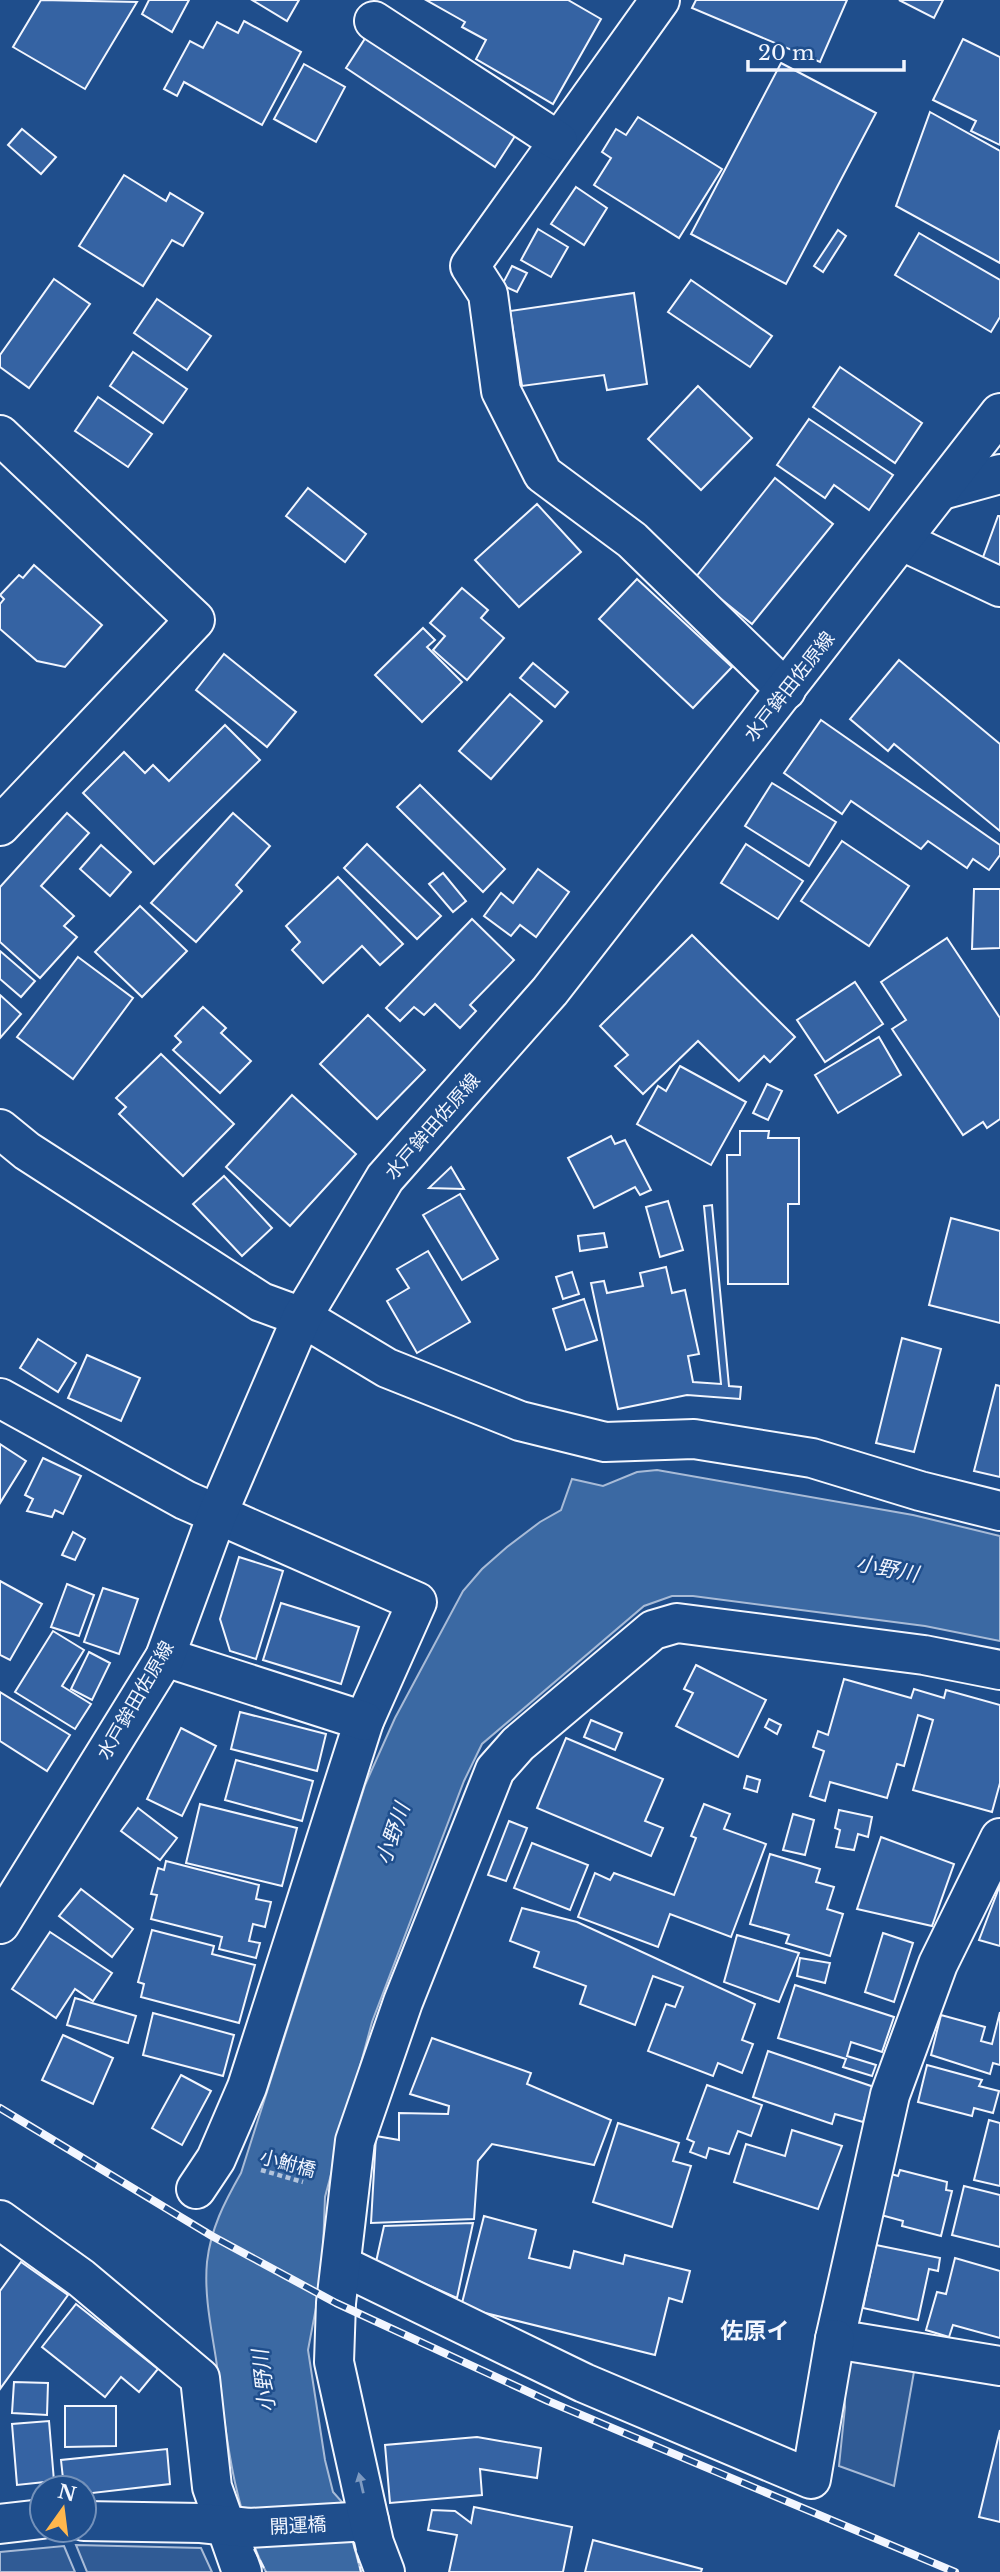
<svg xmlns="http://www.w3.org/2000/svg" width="1000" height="2572" font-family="'Libre Baskerville','Noto Sans JP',serif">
	<rect width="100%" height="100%" fill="#1f4e8c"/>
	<g fill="#305b95" stroke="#a8bbd7" stroke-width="2">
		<path d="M851,2353L915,2366L894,2486L839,2466L845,2407L843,2369Z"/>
		<path d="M76,2545L201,2548L212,2572H87Z"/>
		<path d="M64,2546L75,2572H0V2552Z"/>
	</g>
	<path fill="#3b69a3" stroke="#a8bbd7" stroke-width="2" d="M657,1470L913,1515L1000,1536V1641L925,1626L693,1596H672L644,1606L482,1744L464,1781L372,2022L325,2197L322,2276L308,2350L325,2460L333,2492L342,2502L361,2572H266C232,2507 226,2431 216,2359C211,2327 204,2294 207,2262C211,2228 224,2203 241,2173L365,1785L395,1718L463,1591L482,1569L507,1547L540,1522L561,1510L572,1479L603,1486L637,1472Z"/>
	<g fill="#3563a3" stroke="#f2f6ff" stroke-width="2">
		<path d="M41,0L137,2L85,89L13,47Z"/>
		<path d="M149,0H189L172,32L142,14Z"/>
		<path d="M252,0H299L287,21Z"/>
		<path d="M426,0H568L601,19L553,104L476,59L486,40L462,27L465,22Z"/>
		<path d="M696,0H847L820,62L692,8Z"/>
		<path d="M899,0H943L934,18Z"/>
		<path d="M244,21L301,52L262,125L184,82L177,96L164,89L190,41L203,48L217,22L238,33Z"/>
		<path d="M366,37L515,136L495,167L346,68Z"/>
		<path d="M963,39L1000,57V145L971,131L976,121L933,100Z"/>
		<path d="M781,63L876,113L786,284L691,234Z"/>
		<path d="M304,64L345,87L316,142L274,119Z"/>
		<path d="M930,112L1000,151V263L896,206Z"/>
		<path d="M638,117L722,169L679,238L594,185L611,158L602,152L616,129L626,135Z"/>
		<path d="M22,129L56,157L41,174L8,145Z"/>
		<path d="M124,175L166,201L170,193L203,213L183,246L172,240L143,286L79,246Z"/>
		<path d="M576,187L607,208L584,245L551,224Z"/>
		<path d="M538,229L568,247L551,277L521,260Z"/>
		<path d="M838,230L846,236L823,272L814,266Z"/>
		<path d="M919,233L1000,280V317L991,332L895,275Z"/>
		<path d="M512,266L527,273L517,292L502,285Z"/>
		<path d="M54,279L90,304L29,388L0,367V355Z"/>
		<path d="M691,280L772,336L750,367L668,312Z"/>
		<path d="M634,293L647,384L607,390L604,375L522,386L510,311Z"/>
		<path d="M157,299L211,336L187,370L134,333Z"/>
		<path d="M133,352L187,389L163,423L110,386Z"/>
		<path d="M840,367L922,423L895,463L813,407Z"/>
		<path d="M698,386L752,438L701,490L648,439Z"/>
		<path d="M98,397L152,434L128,467L75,431Z"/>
		<path d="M809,419L893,475L869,510L834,485L825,498L777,465Z"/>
		<path d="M775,478L833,524L752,624L695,578Z"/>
		<path d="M308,488L366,534L345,562L286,516Z"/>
		<path d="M537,504L581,552L519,607L475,560Z"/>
		<path d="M998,516H1000V567L982,560Z"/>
		<path d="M34,565L102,625L65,667L37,661L0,629V604L4,599L0,595L19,575L23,578Z"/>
		<path d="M637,579L732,667L693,708L599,619Z"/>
		<path d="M462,588L488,610L481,618L504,638L467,680L433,650L445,636L430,623Z"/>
		<path d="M423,628L435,640L427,647L462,682L422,722L375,675Z"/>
		<path d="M224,654L296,712L267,747L196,690Z"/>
		<path d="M899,660L1000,744V831L894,744L888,751L850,719Z"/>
		<path d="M533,663L568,692L555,707L520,678Z"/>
		<path d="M510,694L542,721L491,779L459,751Z"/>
		<path d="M821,720L1000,845V855L989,870L973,859L967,868L928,841L921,849L851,801L842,814L784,773Z"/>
		<path d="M225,725L260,760L154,864L83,793L124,752L145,773L153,765L169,781Z"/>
		<path d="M772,783L836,822L809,866L745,826Z"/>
		<path d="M420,785L505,869L483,892L397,807Z"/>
		<path d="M67,813L89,833L41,886L74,916L64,926L77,937L40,978L0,942V887Z"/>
		<path d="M233,813L270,846L236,885L242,891L196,942L151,903Z"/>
		<path d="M842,841L909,886L869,946L801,901Z"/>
		<path d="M367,844L441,916L417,939L344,868Z"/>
		<path d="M746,844L803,881L778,919L721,883Z"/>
		<path d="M101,845L131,872L110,896L80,869Z"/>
		<path d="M538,869L569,892L536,937L520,925L511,936L484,916L501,893L513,903Z"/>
		<path d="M443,873L466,901L453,912L429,884Z"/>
		<path d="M338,877L403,944L380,965L362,946L323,983L292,950L300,942L286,926Z"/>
		<path d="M974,889H1000V948L972,949Z"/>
		<path d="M140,906L187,951L142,997L95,952Z"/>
		<path d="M472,919L514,960L470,1005L476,1011L460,1028L435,1004L424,1015L414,1007L400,1021L386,1008Z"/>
		<path d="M692,935L795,1037L770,1062L764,1056L739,1081L698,1041L643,1094L615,1066L628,1055L600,1026Z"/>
		<path d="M947,938L1000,1018V1119L987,1128L983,1122L963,1135L892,1029L906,1020L881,982Z"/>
		<path d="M0,951L35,981L21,997L0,979Z"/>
		<path d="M78,957L133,998L73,1079L17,1037Z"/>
		<path d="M855,982L883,1024L825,1062L797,1020Z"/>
		<path d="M0,995L21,1014L0,1038Z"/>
		<path d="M203,1007L226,1028L221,1033L251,1061L220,1093L173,1050L181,1042L175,1036Z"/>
		<path d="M368,1015L425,1070L377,1119L320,1064Z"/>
		<path d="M879,1037L901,1075L838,1113L815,1075Z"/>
		<path d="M161,1054L234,1124L183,1176L119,1114L126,1107L116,1098Z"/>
		<path d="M680,1066L746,1102L711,1165L637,1124L658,1086L666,1091Z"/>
		<path d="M767,1084L782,1091L768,1120L753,1113Z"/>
		<path d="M292,1095L356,1154L290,1226L226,1167Z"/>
		<path d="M740,1131H769L768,1138H799V1204H788V1284H728L727,1155H740Z"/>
		<path d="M611,1136L615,1144L625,1140L651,1190L640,1195L635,1187L594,1208L568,1158Z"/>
		<path d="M451,1167L464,1189L429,1188Z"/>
		<path d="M224,1176L272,1228L242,1256L193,1204Z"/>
		<path d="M460,1194L498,1259L462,1280L423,1215Z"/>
		<path d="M668,1201L683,1250L660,1257L646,1207Z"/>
		<path d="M712,1205L729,1386L741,1387L740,1399L687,1395L618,1409L591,1283L604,1281L607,1293L643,1286L640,1273L666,1267L672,1293L685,1290L699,1354L688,1356L693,1382L721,1384L704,1206Z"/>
		<path d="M951,1218L1000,1231V1323L929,1305Z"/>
		<path d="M604,1233L607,1247L580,1251L578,1236Z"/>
		<path d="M428,1251L470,1322L417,1353L387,1301L409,1288L397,1269Z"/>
		<path d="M572,1272L579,1294L563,1299L556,1277Z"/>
		<path d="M584,1299L597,1340L566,1350L553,1309Z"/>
		<path d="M902,1338L941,1349L914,1452L876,1443Z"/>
		<path d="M38,1339L76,1363L58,1392L20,1368Z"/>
		<path d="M87,1355L140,1378L121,1421L68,1398Z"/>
		<path d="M996,1385L1000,1386V1477L974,1471Z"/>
		<path d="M0,1444L26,1461L0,1503Z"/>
		<path d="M43,1458L81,1476L63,1514L55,1510L52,1517L27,1511L33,1499L25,1495Z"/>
		<path d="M73,1532L85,1539L75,1560L62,1555Z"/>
		<path d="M239,1557L283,1571L256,1659L230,1651L220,1619Z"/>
		<path d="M0,1581L42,1604L10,1660L0,1655Z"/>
		<path d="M67,1584L94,1595L79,1636L51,1627Z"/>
		<path d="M103,1588L138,1599L119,1654L84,1642Z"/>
		<path d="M281,1603L359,1627L341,1684L263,1660Z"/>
		<path d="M53,1631L84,1650L62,1686L91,1704L75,1729L15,1692Z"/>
		<path d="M89,1652L110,1663L92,1700L71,1689Z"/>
		<path d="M696,1665L766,1700L738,1757L676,1726L693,1693L684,1689Z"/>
		<path d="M844,1679L911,1698L914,1689L944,1698L946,1690L1000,1705V1783L992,1812L913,1790L933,1720L918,1715L904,1766L897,1764L887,1798L830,1782L825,1801L810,1796L824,1751L813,1747L818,1731L828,1735Z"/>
		<path d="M0,1692L70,1735L47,1771L0,1741Z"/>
		<path d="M240,1712L326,1734L317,1771L231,1749Z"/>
		<path d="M769,1719L781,1725L777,1734L765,1727Z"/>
		<path d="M591,1720L622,1733L615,1750L584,1737Z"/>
		<path d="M181,1728L216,1746L182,1816L147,1799Z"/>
		<path d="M566,1738L663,1779L645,1821L663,1828L651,1856L537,1808Z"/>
		<path d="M236,1760L313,1781L302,1821L225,1800Z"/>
		<path d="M747,1776L760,1780L757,1792L744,1788Z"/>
		<path d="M200,1804L297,1828L282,1886L186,1863Z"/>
		<path d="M704,1804L730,1814L724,1829L766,1844L731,1937L670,1914L658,1947L578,1917L595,1873L610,1880L614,1873L674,1895L696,1838L691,1836Z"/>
		<path d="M138,1808L177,1838L160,1860L121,1831Z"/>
		<path d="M839,1810L872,1817L868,1837L858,1834L854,1850L836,1847L840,1830L835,1828Z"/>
		<path d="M793,1814L814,1820L805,1855L783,1850Z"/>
		<path d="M509,1821L527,1828L506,1881L488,1875Z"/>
		<path d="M881,1837L954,1864L932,1926L857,1909Z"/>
		<path d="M532,1843L588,1865L570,1910L514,1888Z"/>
		<path d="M770,1854L820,1869L816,1882L834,1887L827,1909L843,1914L830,1956L786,1943L789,1935L750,1924Z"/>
		<path d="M166,1861L259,1885L256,1899L271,1902L265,1927L253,1924L249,1941L260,1943L256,1958L219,1949L222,1937L151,1919L157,1895L151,1894L158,1868L164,1870Z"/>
		<path d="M1000,1885V1946L979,1940Z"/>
		<path d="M81,1889L133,1929L112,1957L59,1916Z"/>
		<path d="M522,1908L577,1922L755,2004L742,2040L753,2044L742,2073L718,2063L713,2076L648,2051L666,2004L675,2007L683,1987L653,1976L635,2025L580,2004L586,1986L534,1967L539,1952L510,1941Z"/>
		<path d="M152,1930L214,1946L212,1954L255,1965L239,2023L141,1997L144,1984L138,1982Z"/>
		<path d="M50,1932L112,1973L93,2001L75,1989L56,2018L12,1989Z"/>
		<path d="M883,1933L913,1943L894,2002L865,1992Z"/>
		<path d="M737,1935L799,1953L779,2002L724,1982Z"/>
		<path d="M800,1958L830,1963L825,1983L797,1976Z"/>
		<path d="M795,1985L894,2017L882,2052L851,2042L847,2056L876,2065L872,2076L843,2067L846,2059L778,2038Z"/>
		<path d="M75,1998L136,2016L128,2043L67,2025Z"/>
		<path d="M1000,2012V2065L993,2063L990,2074L931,2055L941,2015L985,2027L981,2041L992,2044Z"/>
		<path d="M153,2013L234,2035L223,2076L143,2055Z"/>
		<path d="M63,2035L113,2058L93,2104L42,2080Z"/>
		<path d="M432,2038L531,2073L527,2084L611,2120L594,2165L492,2144L478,2161L474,2219L371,2223L376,2136L399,2140V2113L448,2114L449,2106L410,2094Z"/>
		<path d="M768,2051L874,2087L863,2122L835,2114L832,2124L753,2097Z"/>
		<path d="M927,2065L982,2080L979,2086L999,2091L993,2113L974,2108L972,2116L918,2102Z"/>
		<path d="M181,2075L211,2091L182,2145L152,2128Z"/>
		<path d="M707,2085L762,2105L751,2136L738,2131L729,2154L709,2148L706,2158L690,2152L694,2142L687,2139Z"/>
		<path d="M989,2120L1000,2123V2186L974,2180Z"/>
		<path d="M618,2123L679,2143L673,2161L691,2166L672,2227L593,2202Z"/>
		<path d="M792,2130L842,2146L818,2209L734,2182L746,2144L785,2156Z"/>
		<path d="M900,2170L947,2182L946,2190L952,2191L941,2236L902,2226L903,2221L881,2215L891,2174L898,2176Z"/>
		<path d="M964,2186L1000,2195V2247L952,2235Z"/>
		<path d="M484,2216L536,2230L529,2258L570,2268L574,2251L623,2264L625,2255L690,2271L682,2302L669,2298L655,2355L461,2307Z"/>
		<path d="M473,2223L457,2298L376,2262L384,2226Z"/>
		<path d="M876,2245L940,2258L938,2271L929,2269L918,2320L863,2308Z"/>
		<path d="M955,2258L1000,2271V2338L953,2325L949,2337L926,2330L937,2292L946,2294Z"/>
		<path d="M21,2262L68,2295L0,2389V2291Z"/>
		<path d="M76,2304L158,2369L139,2392L121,2377L105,2397L42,2347Z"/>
		<path d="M14,2382L48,2383L47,2415L12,2413Z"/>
		<path d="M65,2406H116V2446L65,2447Z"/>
		<path d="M49,2421L54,2481L17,2485L12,2424Z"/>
		<path d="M1000,2430V2522L979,2517Z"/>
		<path d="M477,2437L541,2448L537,2478L480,2469L482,2495L390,2503L385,2445Z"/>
		<path d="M167,2449L170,2484L84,2494V2488H64L61,2460Z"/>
		<path d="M474,2507L572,2527L563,2572H449L457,2535L428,2530L432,2510L455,2511L471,2523Z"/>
		<path d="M593,2540L702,2569L701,2572H585Z"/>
	</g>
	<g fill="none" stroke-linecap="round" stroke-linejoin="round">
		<g stroke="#f2f6ff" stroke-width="42">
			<g id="minor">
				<path d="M660,0L470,266L488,294L501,391L543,474L632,540L786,690"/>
				<path d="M374,21L558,141"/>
				<path d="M0,435L195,620L0,826"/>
				<path d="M942,490L1000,474"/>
				<path d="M902,541L1000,587"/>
				<path d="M0,1129L27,1151L261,1302L302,1317L387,1368L520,1421L605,1442L694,1439L812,1458L920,1491L1000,1511"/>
				<path d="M0,1398L185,1500L417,1602L364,1721L247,2087L216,2159L196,2189"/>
				<path d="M165,1657L364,1721"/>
				<path d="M1000,1838L938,1964L890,2095L835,2339L1000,2366"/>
				<path d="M0,2220L81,2278L200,2378L212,2487L242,2572"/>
				<path d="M341,2265L584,2383L811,2479L835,2339"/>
				<path d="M84,2521L201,2523L249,2528L369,2521"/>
				<path d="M0,2524L42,2519"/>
				<path d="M385,2572L374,2543L334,2362L336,2303L355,2141L403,2002L495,1770L518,1744L653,1630L677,1623L924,1655L1000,1670"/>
			</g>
		</g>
		<g stroke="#f2f6ff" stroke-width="42">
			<path id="major" d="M0,1924L165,1657L217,1515L302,1317L385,1178L550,991L1000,413"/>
		</g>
		<path stroke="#b3c4dc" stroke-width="4.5" stroke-dasharray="5 3.5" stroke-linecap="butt" d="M261,2170L303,2182"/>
		<use href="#minor" stroke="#1f4e8c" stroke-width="38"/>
		<use href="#major" stroke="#1f4e8c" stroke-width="38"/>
		<g stroke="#f2f6ff" stroke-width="8">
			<path id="rail" d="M0,2108L212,2236L336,2303L548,2401L955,2572"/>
		</g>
		<use href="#rail" stroke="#1f4e8c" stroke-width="5" stroke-dasharray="16" stroke-linecap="butt"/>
		<g stroke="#f2f6ff" stroke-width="2" stroke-dasharray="9 3.5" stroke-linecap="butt">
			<path d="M354,2542L361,2572"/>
			<path d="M254,2549L266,2572"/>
		</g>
	</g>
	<defs><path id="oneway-solid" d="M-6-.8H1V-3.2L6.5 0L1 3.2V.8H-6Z" transform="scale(1.75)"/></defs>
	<use fill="#7e9ac0" href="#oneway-solid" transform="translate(361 2483) rotate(-103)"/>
	<g text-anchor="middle" stroke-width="5" stroke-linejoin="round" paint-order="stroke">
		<g font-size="19" fill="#f2f6ff" stroke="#1f4e8c">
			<text transform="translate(789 686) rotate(-52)" y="7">水戸鉾田佐原線</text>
			<text transform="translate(432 1126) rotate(-49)" y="7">水戸鉾田佐原線</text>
			<text transform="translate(135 1700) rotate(-60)" y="7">水戸鉾田佐原線</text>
			<text transform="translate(288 2163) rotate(15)" y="7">小鮒橋</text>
			<text transform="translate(298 2525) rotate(-3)" y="7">開運橋</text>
		</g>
		<g font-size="21" font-style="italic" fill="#f2f6ff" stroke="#1f4e8c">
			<text transform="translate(887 1569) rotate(11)" y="7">小野川</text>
			<text transform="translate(393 1834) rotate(-71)" y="7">小野川</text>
			<text transform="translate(264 2381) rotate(-97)" y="7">小野川</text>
		</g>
		<g font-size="23" font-weight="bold" fill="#f2f6ff" stroke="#1f4e8c">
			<text x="755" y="2339">佐原イ</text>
		</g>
	</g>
	<g transform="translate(63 2509) rotate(14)"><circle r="33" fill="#1f4e8c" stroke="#7391ba" stroke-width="2"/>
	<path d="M0-5L12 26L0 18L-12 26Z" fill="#ffb74d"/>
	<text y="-10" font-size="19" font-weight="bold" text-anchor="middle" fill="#f2f6ff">N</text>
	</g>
	<path d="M748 60v10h156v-10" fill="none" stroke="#f2f6ff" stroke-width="3.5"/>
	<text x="758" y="60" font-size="21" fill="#f2f6ff" stroke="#1f4e8c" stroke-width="5" paint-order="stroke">20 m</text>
</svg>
